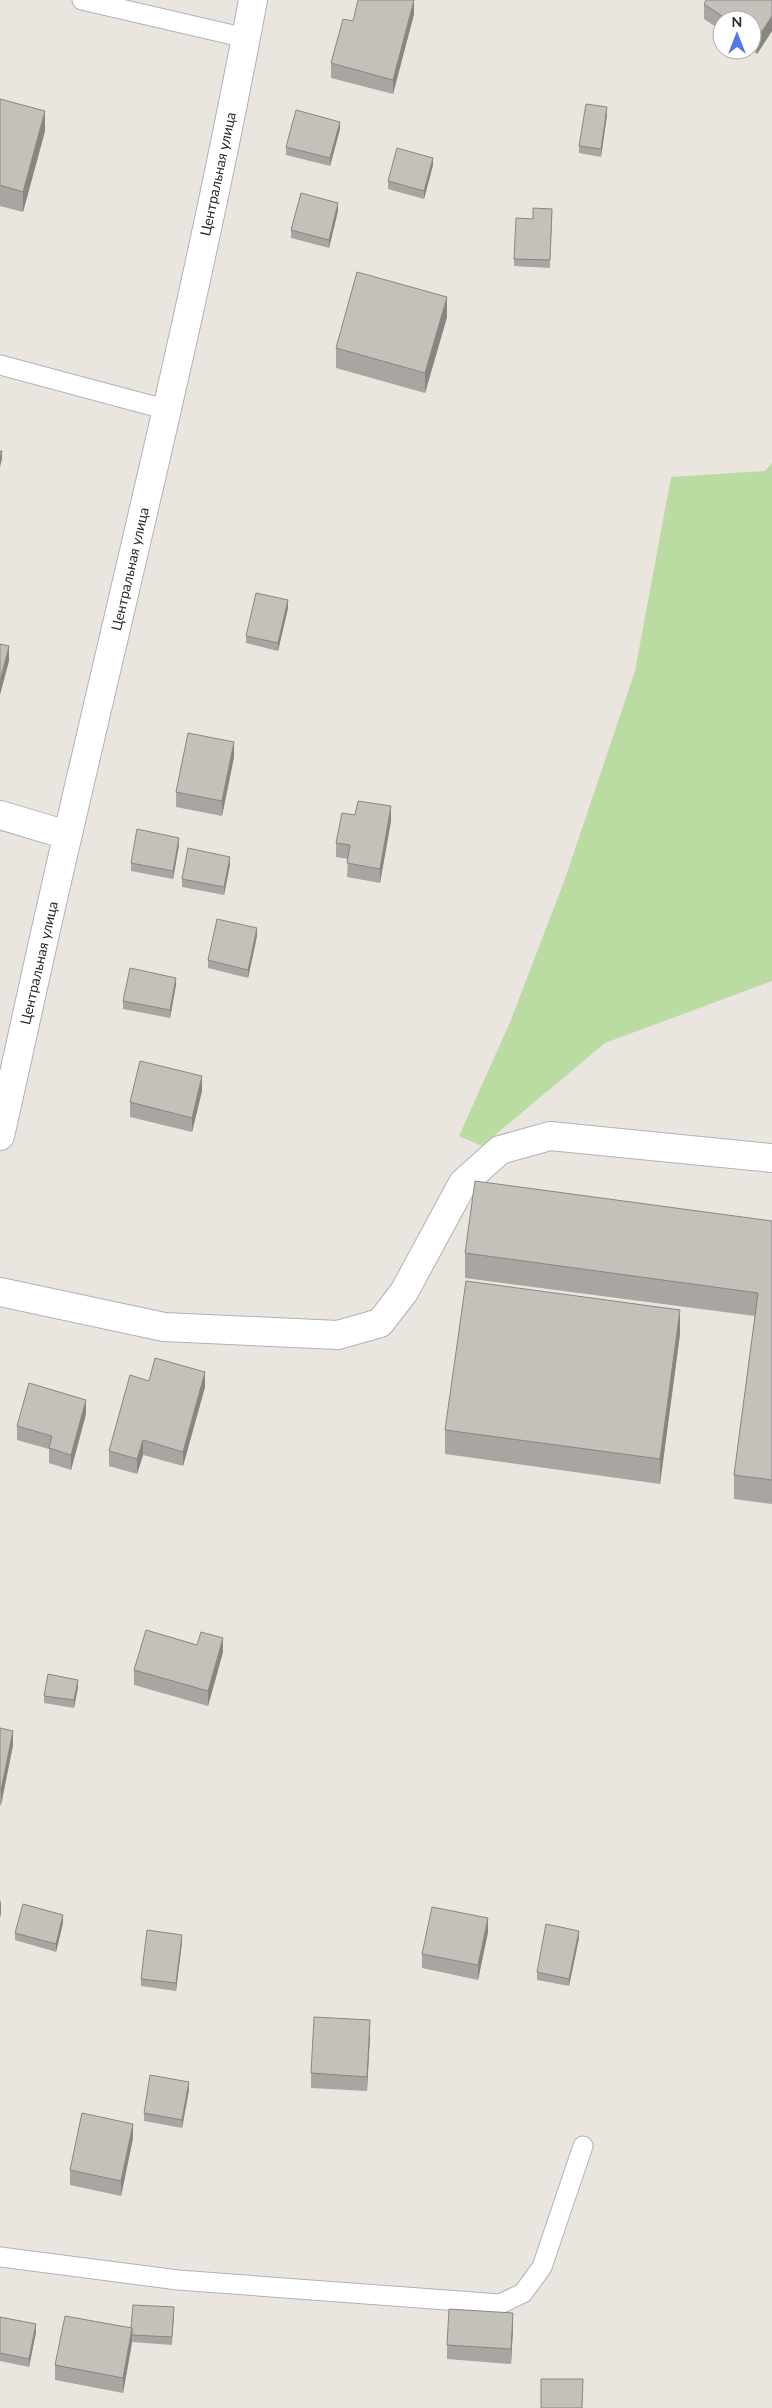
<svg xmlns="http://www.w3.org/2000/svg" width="772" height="2408" font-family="Lato,sans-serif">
	<rect width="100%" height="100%" fill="#ebe5df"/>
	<path fill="#badba2" d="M772,463V981L605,1043L482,1146L459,1136L511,1020L566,876L635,671L671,477L765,471Z"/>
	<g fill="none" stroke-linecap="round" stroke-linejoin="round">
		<g stroke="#afb2ba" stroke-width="21">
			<g id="lane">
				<path d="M82,0L246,38"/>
				<path d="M0,365L168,410"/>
				<path d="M0,2257L178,2280L500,2304L523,2293L542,2267L583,2146"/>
			</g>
		</g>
		<g stroke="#afb2ba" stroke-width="30">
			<g id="street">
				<path d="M0,815L67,835"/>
				<path d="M0,1292L164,1327L338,1335L380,1323L404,1292L463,1183L500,1150L550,1136L772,1158"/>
			</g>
		</g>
		<g stroke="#afb2ba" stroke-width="30">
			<path id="secondary" d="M0,1136C23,1035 44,934 68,834C132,556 201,280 253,0"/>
		</g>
		<use href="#lane" stroke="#fff" stroke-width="19"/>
		<use href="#street" stroke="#fff" stroke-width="28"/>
		<use href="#secondary" stroke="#fff" stroke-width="28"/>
	</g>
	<g fill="#a9a5a0">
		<path d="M772,0V31L757,54L751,50L752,20H722V31L704,19V4Z"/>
		<path d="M414,14L393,94L331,78V63L353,21Z"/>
		<path d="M0,99L45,131L23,212L0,206Z"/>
		<path d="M607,115L601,157L579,153V146Z"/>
		<path d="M340,129L330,166L286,155V147Z"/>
		<path d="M433,165L424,199L388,189V181Z"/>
		<path d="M338,211L329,248L291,238V230Z"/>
		<path d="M552,216L550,268L514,266V259L533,219Z"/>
		<path d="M447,317L425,393L336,368V348Z"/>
		<path d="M288,608L278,651L246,643V636Z"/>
		<path d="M234,757L222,816L176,807V792Z"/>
		<path d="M355,815L391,821L380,883L347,877L348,859L336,857V843Z"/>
		<path d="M179,845L173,879L131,871V863Z"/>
		<path d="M230,865L224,895L182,887V879Z"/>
		<path d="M257,936L248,978L208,968V960Z"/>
		<path d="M176,985L170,1018L123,1009V1001Z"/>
		<path d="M202,1091L192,1132L130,1117V1102Z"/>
		<path d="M772,1221V1504L734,1499V1475L755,1316L465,1278V1253Z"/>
		<path d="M680,1334L660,1484L445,1454V1430Z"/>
		<path d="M149,1381L205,1387L183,1466L143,1455L137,1474L109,1466V1451Z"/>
		<path d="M86,1414L71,1470L49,1463V1449L17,1440V1426Z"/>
		<path d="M223,1652L208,1706L134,1685V1670Z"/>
		<path d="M78,1687L74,1708L44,1703V1696Z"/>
		<path d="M0,1728L13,1745L1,1805H0Z"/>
		<path d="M63,1923L56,1952L15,1940V1933Z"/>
		<path d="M488,1932L478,1980L422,1968V1954Z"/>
		<path d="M579,1938L569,1986L537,1980V1972Z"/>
		<path d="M182,1942L176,1991L141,1986V1979Z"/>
		<path d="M370,2035L367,2091L311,2088V2073Z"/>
		<path d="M189,2090L182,2128L144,2121V2113Z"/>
		<path d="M133,2138L121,2196L70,2185V2170Z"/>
		<path d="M174,2315L172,2345L132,2342L123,2393L55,2380V2365L131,2328Z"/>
		<path d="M0,2317L36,2332L29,2367L0,2361Z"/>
		<path d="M513,2328L511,2364L447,2359V2345Z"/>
	</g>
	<g fill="#898682">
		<path d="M414,0V14L393,94V80Z"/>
		<path d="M772,16V31L757,54V39Z"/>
		<path d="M607,107V115L601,157V149Z"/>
		<path d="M45,111V131L23,212V192Z"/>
		<path d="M340,122V129L330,166V158Z"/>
		<path d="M433,158V165L424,199V191Z"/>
		<path d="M338,203V211L329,248V240Z"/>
		<path d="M447,297V317L425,393V373Z"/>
		<path d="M2,451V459L0,467V459Z"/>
		<path d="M288,600V608L278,651V643Z"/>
		<path d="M9,646V661L0,695V681Z"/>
		<path d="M234,742V757L222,816V801Z"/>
		<path d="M391,806V821L380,883V869Z"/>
		<path d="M179,838V845L173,879V871Z"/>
		<path d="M230,857V865L224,895V887Z"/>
		<path d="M257,928V936L248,978V970Z"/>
		<path d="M176,978V985L170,1018V1010Z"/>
		<path d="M202,1076V1091L192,1132V1118Z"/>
		<path d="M680,1310V1334L660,1484V1459Z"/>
		<path d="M205,1372V1387L183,1466V1452Z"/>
		<path d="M86,1400V1414L71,1470V1455Z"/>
		<path d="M143,1440V1455L137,1474V1459Z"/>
		<path d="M223,1638V1652L208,1706V1691Z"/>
		<path d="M78,1680V1687L74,1708V1700Z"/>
		<path d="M13,1731V1745L1,1805V1790Z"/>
		<path d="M1,1899V1913L0,1918V1904Z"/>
		<path d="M63,1915V1923L56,1952V1944Z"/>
		<path d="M488,1918V1932L478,1980V1965Z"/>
		<path d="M579,1931V1938L569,1986V1979Z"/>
		<path d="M182,1935V1942L176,1991V1983Z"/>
		<path d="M370,2020V2035L367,2091V2077Z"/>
		<path d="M189,2082V2090L182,2128V2120Z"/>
		<path d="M133,2124V2138L121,2196V2181Z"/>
		<path d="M513,2313V2328L511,2364V2349Z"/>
		<path d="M36,2324V2332L29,2367V2359Z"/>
		<path d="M132,2328V2343L123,2393V2378Z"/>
	</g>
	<g fill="#c4c0ba" stroke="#898682">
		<path d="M358,0H414L393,80L331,63L343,19L353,21Z"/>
		<path d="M706,0H772V16L757,39L752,36V20H728L704,4Z"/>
		<path d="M0,99L45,111L23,192L0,185Z"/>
		<path d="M586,104L607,107L601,149L579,146Z"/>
		<path d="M296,110L340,122L330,158L286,147Z"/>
		<path d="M397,148L433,158L424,191L388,181Z"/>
		<path d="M301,193L338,203L329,240L291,230Z"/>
		<path d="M533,208L552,209L550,260L514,259L516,218L533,219Z"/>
		<path d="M357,272L447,297L425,373L336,348Z"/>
		<path d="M0,451H2L0,459Z"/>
		<path d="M256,593L288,600L278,643L246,636Z"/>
		<path d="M0,644L9,646L0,681Z"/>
		<path d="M188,733L234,742L222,801L176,792Z"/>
		<path d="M358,801L391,806L380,869L347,863L350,845L336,843L342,813L355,815Z"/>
		<path d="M137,829L179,838L173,871L131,863Z"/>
		<path d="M188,848L230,857L224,887L182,879Z"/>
		<path d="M217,919L257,928L248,970L208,960Z"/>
		<path d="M130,968L176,978L170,1010L123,1001Z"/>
		<path d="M140,1061L202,1076L192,1118L130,1102Z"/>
		<path d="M475,1181L772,1221V1480L734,1475L758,1293L465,1253Z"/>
		<path d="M466,1281L680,1310L660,1459L445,1430Z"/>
		<path d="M155,1358L205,1372L183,1452L143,1440L137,1459L109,1451L130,1375L149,1381Z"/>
		<path d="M29,1383L86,1400L71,1455L49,1448L52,1436L17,1426Z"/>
		<path d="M146,1630L197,1645L201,1632L223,1638L208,1691L134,1670Z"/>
		<path d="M48,1674L78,1680L74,1700L44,1696Z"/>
		<path d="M0,1728L13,1731L1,1790H0Z"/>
		<path d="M23,1904L63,1915L56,1944L15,1933Z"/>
		<path d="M432,1907L488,1918L478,1965L422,1954Z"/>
		<path d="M546,1924L579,1931L569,1979L537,1972Z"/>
		<path d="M147,1930L182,1935L176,1983L141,1979Z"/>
		<path d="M314,2017L370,2020L367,2077L311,2073Z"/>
		<path d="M150,2075L189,2082L182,2120L144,2113Z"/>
		<path d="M82,2113L133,2124L121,2181L70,2170Z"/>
		<path d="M133,2305L174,2307L172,2337L132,2335V2328H131Z"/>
		<path d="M449,2309L513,2313L511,2349L447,2345Z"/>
		<path d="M65,2316L132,2328L123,2378L55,2365Z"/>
		<path d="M0,2317L36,2324L29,2359L0,2353Z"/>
		<path d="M541,2379H583L582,2408H541Z"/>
	</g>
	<g text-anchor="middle" stroke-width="4" stroke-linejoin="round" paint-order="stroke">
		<g font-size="14" fill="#2b2b2b" stroke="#fff">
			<text transform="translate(218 174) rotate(-78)" y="5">Центральная улица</text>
			<text transform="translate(130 569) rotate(-77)" y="5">Центральная улица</text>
			<text transform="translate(39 963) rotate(-77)" y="5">Центральная улица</text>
		</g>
	</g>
	<g transform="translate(737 35)"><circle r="24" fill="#ffffff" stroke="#aaaaaa"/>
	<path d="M0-4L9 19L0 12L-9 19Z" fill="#5379e4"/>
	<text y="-8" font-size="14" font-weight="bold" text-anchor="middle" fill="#2b2b2b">N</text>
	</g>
</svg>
